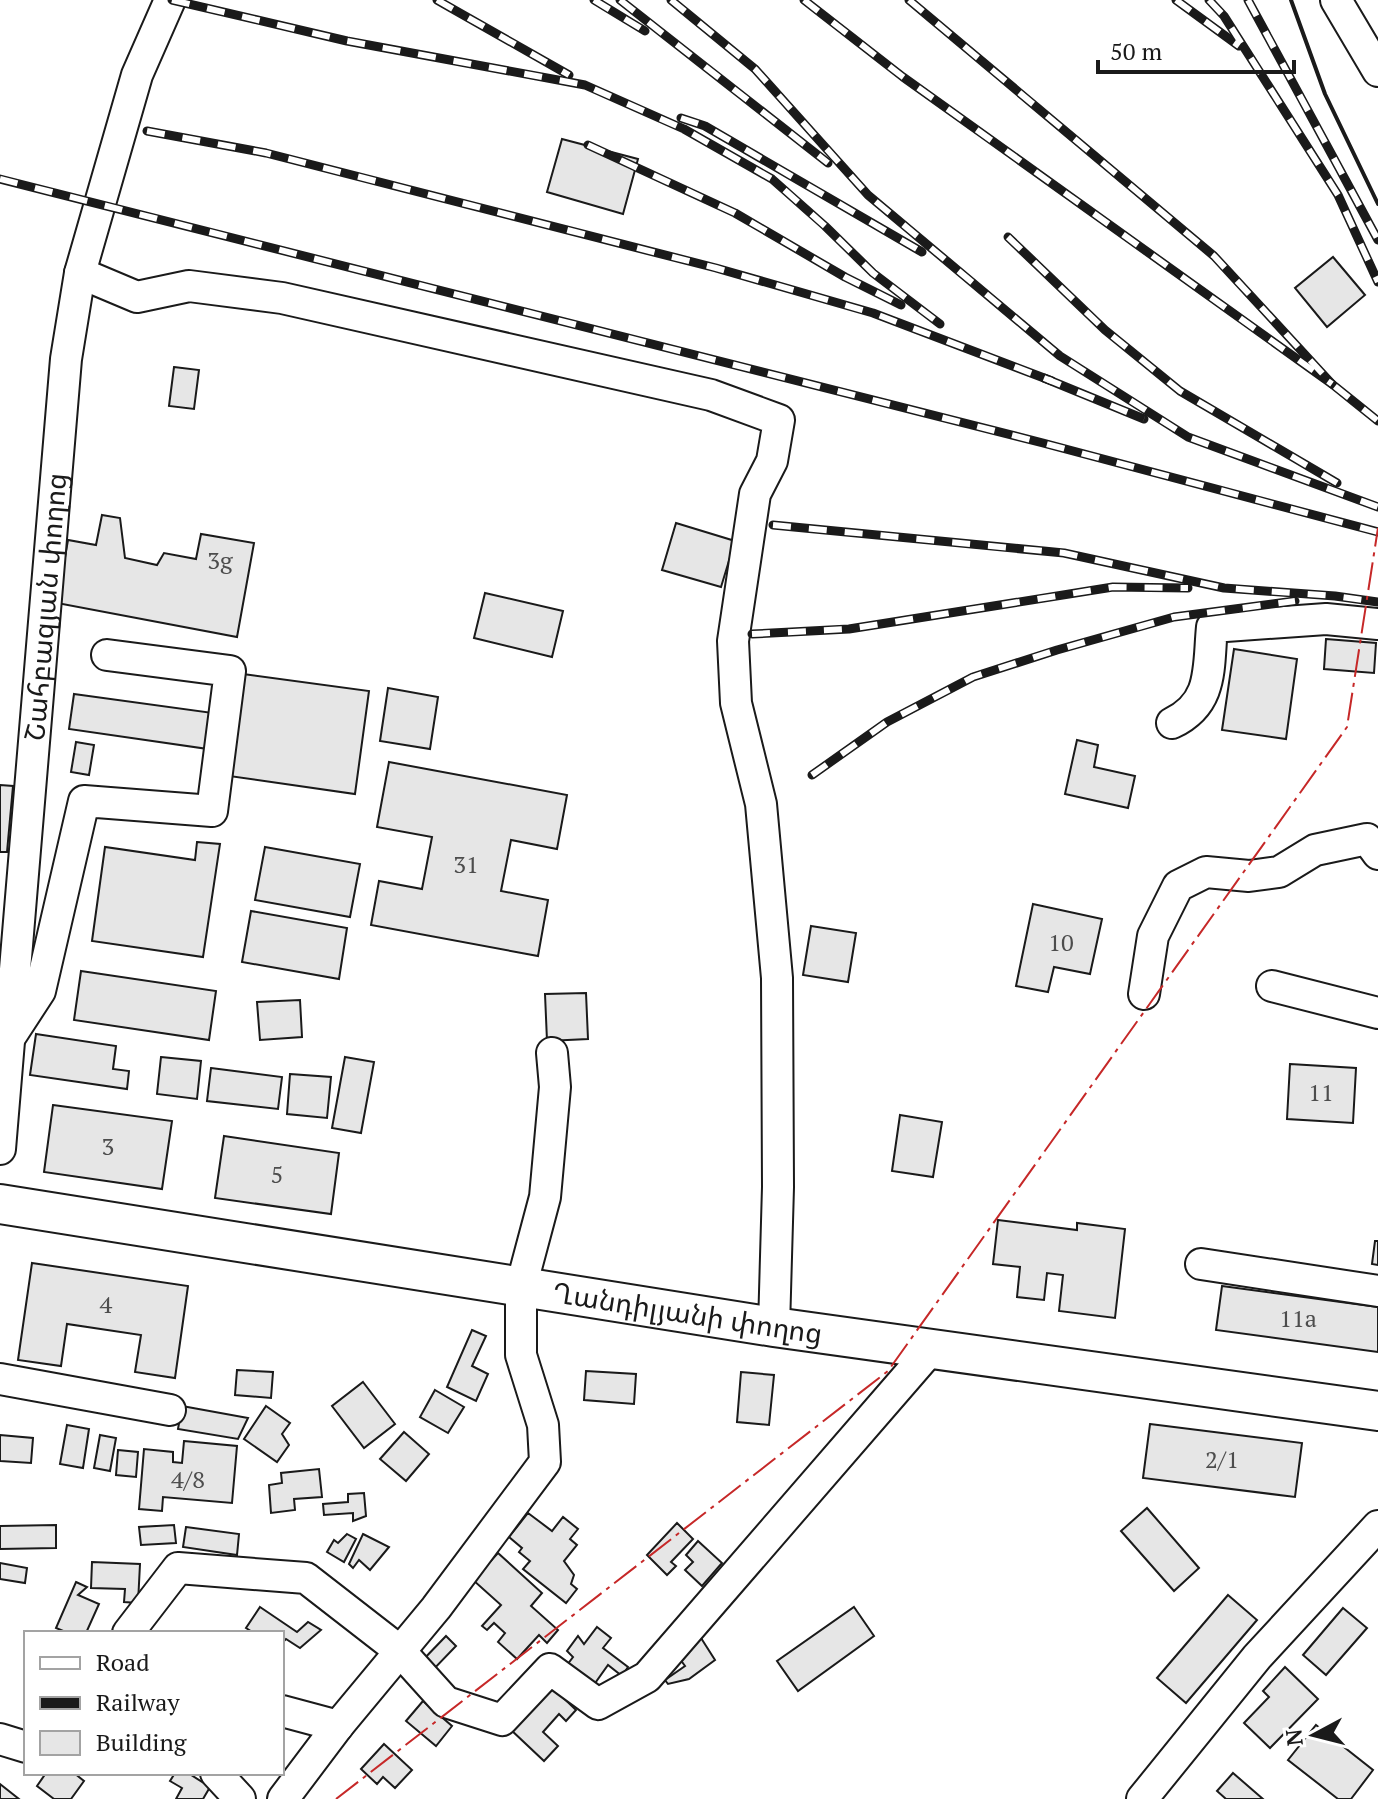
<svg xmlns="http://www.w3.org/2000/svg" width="1378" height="1799" font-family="'PT Serif','Noto Sans Armenian',serif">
	<rect width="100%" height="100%" fill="#fff"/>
	<g fill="#e6e6e6" stroke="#1a1a1a" stroke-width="2">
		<path d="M562,139L638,159L623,214L547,192Z"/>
		<path d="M1333,257L1365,295L1327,327L1295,288Z"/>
		<path d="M174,367L199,370L194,409L169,406Z"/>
		<path d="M102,515L120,518L125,558L157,565L164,553L196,559L201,534L254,543L237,637L57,603L68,540L96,545Z"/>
		<path d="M676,523L735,541L721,587L662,570Z"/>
		<path d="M485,593L563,611L552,657L474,638Z"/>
		<path d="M1326,639L1376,643L1374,673L1324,669Z"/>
		<path d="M1234,649L1297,659L1286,739L1222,730Z"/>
		<path d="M243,674L369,691L355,794L229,776Z"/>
		<path d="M388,688L438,697L430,749L380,741Z"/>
		<path d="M74,694L213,713L208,749L69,729Z"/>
		<path d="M1077,740L1098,745L1094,767L1135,776L1128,808L1065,794Z"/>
		<path d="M76,742L94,745L89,775L71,772Z"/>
		<path d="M389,762L567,795L557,849L511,840L501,891L548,900L538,956L371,925L379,881L422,889L432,837L377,827Z"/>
		<path d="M0,785L13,786L7,852H0Z"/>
		<path d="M197,842L220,844L203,957L92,941L105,847L195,860Z"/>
		<path d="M265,847L360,864L350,917L255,900Z"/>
		<path d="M1033,904L1102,919L1090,974L1054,967L1048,992L1016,986Z"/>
		<path d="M251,911L347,928L339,979L242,962Z"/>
		<path d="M811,926L856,933L848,982L803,975Z"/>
		<path d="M81,971L216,991L209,1040L74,1020Z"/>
		<path d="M586,993L588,1039L547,1041L545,994Z"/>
		<path d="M300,1000L302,1037L260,1040L257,1002Z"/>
		<path d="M36,1034L116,1046L113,1069L129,1071L127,1089L30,1075Z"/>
		<path d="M161,1057L201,1061L197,1099L157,1094Z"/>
		<path d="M345,1057L374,1062L361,1133L332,1128Z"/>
		<path d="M1290,1064L1356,1068L1353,1123L1287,1119Z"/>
		<path d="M211,1068L282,1077L278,1109L207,1101Z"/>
		<path d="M290,1074L331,1077L327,1118L287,1114Z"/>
		<path d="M53,1105L172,1121L162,1189L44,1172Z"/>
		<path d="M900,1115L942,1122L933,1177L892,1171Z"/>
		<path d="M224,1136L339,1153L331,1214L215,1198Z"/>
		<path d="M998,1220L1077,1230V1223L1125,1229L1115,1318L1059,1311L1063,1275L1047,1273L1044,1300L1017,1297L1020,1267L993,1264Z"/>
		<path d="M1375,1241H1378V1265L1372,1264Z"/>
		<path d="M32,1263L188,1286L175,1378L135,1372L141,1335L67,1324L61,1366L18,1360Z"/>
		<path d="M1222,1286L1378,1307V1352L1216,1330Z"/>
		<path d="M472,1330L486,1336L472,1366L488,1374L476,1401L447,1387Z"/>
		<path d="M237,1370L273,1372L271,1398L235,1395Z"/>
		<path d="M586,1371L636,1374L634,1404L584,1400Z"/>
		<path d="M741,1372L774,1375L769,1425L737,1422Z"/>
		<path d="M363,1382L395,1424L364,1448L332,1406Z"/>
		<path d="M435,1390L464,1407L448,1433L420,1417Z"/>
		<path d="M182,1406L248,1418L238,1439L178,1429Z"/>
		<path d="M266,1406L290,1423L282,1434L289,1445L277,1462L244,1439Z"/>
		<path d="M1150,1424L1302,1443L1295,1497L1143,1478Z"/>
		<path d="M67,1425L89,1429L83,1468L60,1464Z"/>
		<path d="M404,1432L429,1454L406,1481L380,1459Z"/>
		<path d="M0,1435L33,1438L31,1463L0,1461Z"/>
		<path d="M100,1435L116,1438L110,1471L94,1468Z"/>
		<path d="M184,1441L237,1446L232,1503L163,1497L162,1511L139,1509L144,1449L173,1452V1462L182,1463Z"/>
		<path d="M118,1450L138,1452L136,1477L116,1475Z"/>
		<path d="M319,1469L322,1497L294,1499L295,1510L271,1513L269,1485L282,1483L281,1473Z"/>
		<path d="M364,1493L366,1516L353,1521V1513L324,1515L323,1504L348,1502V1494Z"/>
		<path d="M1147,1508L1199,1568L1174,1591L1121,1531Z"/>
		<path d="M528,1513L552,1531L563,1517L578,1529L570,1539L577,1545L564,1561L574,1575L571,1584L577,1589L566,1603L523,1569L530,1561L519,1552L522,1548L509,1537Z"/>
		<path d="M677,1523L693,1539L671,1562L676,1566L667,1575L647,1555Z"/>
		<path d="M56,1525V1548L0,1549V1526Z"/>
		<path d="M174,1525L176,1543L141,1545L139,1527Z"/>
		<path d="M186,1527L239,1534L237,1555L183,1547Z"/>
		<path d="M347,1534L356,1539L344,1562L327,1552L334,1540L338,1543Z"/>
		<path d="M363,1534L389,1547L370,1570L359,1560L353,1568L349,1564Z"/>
		<path d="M698,1541L722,1563L702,1586L685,1570L693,1562L686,1555Z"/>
		<path d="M498,1553L542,1593L531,1606L558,1630L547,1643L539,1635L517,1659L498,1642L505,1633L494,1623L487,1630L482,1626L501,1605L473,1580Z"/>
		<path d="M92,1562L140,1564L138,1603L124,1602L125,1589L91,1588Z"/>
		<path d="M0,1563L27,1568L25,1583L0,1579Z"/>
		<path d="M76,1582L87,1587L78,1595L99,1604L86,1633H68L56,1628Z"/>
		<path d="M1228,1595L1257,1620L1186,1703L1157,1678Z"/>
		<path d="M260,1607L297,1632L308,1622L321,1630L300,1648L286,1639L282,1643V1633H254L246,1628Z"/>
		<path d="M854,1607L874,1636L798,1691L777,1661Z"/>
		<path d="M1343,1608L1367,1628L1326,1675L1303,1655Z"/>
		<path d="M597,1627L611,1638L603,1648L628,1667L622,1676L608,1665L593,1686L567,1665L573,1657L567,1651L578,1636L584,1644Z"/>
		<path d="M446,1636L456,1646L431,1672L420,1663Z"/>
		<path d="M701,1638L715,1660L689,1679L668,1684L665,1680L685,1666L677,1655Z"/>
		<path d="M1285,1667L1318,1699L1270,1748L1244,1723L1269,1697L1263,1691Z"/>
		<path d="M549,1684L576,1710L566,1721L559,1714L543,1732L558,1746L544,1761L509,1728Z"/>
		<path d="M423,1701L452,1726L436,1746L406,1721Z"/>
		<path d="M1316,1725L1373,1770L1351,1799H1338L1288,1760Z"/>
		<path d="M384,1744L412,1770L395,1788L383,1777L377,1784L361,1769Z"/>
		<path d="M46,1773H74L84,1781L71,1799H54L37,1786Z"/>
		<path d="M175,1773H188L210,1787L203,1799H176L182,1788L170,1781Z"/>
		<path d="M1233,1773L1263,1799H1226L1217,1791Z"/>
		<path d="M0,1784L19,1799H0Z"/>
	</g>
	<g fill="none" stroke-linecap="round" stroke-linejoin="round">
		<g stroke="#1a1a1a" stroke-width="34">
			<g id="minor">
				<path d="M1336,0L1378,71"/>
				<path d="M80,273L137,297L189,286L282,298L711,395L779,420L772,461L755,494L733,641L736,703L761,804L777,978L778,1187L774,1327"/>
				<path d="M1172,723C1214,703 1208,667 1212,627L1326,619L1378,624"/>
				<path d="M1272,986L1378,1013"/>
				<path d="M1144,994L1153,936L1178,886L1206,872L1249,876L1279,872L1315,850L1367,839L1378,854"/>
				<path d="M12,1034L40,991L84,801L212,811L230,671L107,655"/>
				<path id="s1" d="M0,1149L66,359L80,273L137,75L170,0"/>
				<path d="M1201,1264L1378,1291"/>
				<path d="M0,1379L170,1410"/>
				<path d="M128,1633L178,1568L306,1578L400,1651L446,1702L502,1720L550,1669L598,1704L647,1677L932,1348"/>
				<path d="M282,1711L338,1726"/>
				<path d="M0,1739L26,1747"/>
				<path d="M216,1773L240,1799"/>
				<path d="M283,1799L338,1726L436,1608L545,1462L543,1425L521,1355V1287L545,1197L555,1087L552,1053"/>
				<path d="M1142,1799L1257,1657L1378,1526"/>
			</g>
		</g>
		<g stroke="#1a1a1a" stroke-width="42">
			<g id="major">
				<path id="s2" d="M0,1204L774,1327L1378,1411"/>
			</g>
		</g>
		<use href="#minor" stroke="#fff" stroke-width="30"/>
		<use href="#major" stroke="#fff" stroke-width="38"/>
		<g stroke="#1a1a1a" stroke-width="9">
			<g id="rail">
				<path d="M172,0L347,41L585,85L684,129L772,179L825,226L873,273L940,324"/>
				<path d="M437,0L569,75"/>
				<path d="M594,0L645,31"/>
				<path d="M620,0L828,163"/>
				<path d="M671,0L755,69L868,195L1060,356L1188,437L1378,507"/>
				<path d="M804,0L903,77L1332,384"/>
				<path d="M909,0L1214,256L1332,384L1378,421"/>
				<path d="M1176,0L1239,46"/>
				<path d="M1209,0L1224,16L1338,195L1378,282"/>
				<path d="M1248,0L1378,240"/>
				<path d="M681,118L705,126L922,252"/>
				<path d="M147,131L266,153L716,268L873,313L1052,381"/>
				<path d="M588,145L735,213L845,277L901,305"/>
				<path d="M0,179L1043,443L1378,532"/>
				<path d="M1008,237L1105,330L1180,391L1337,483"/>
				<path d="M1044,378L1144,419"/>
				<path d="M773,525L1064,553L1224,588L1335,596L1378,602"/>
				<path d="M752,634L849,629L1113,587L1188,588"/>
				<path d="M812,775L887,722L973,677L1057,650L1174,617L1295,601"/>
			</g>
		</g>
		<use href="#rail" stroke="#fff" stroke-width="6" stroke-dasharray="18" stroke-linecap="butt"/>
		<path stroke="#1a1a1a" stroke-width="4" d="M1291,0L1325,94L1378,204"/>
		<path stroke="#c62828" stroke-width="2" stroke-dasharray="28 6 4 6" stroke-linecap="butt" d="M336,1799L888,1371L1347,727L1378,528"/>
	</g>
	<g text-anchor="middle" stroke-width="6" stroke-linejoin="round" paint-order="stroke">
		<g font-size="24" fill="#4d4d4d">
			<text x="220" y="569">3g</text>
			<text x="466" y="873">31</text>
			<text x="1061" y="951">10</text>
			<text x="1321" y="1101">11</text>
			<text x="108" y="1155">3</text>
			<text x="277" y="1183">5</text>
			<text x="106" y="1313">4</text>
			<text x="1298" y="1327">11a</text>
			<text x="1222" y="1468">2/1</text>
			<text x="188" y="1488">4/8</text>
		</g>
		<g font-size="28" fill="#1a1a1a" stroke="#fff">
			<text dy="10" stroke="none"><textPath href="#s1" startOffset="544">Շահբազյան փողոց</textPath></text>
			<text dy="10" stroke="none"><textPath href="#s2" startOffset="696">Ղանդիլյանի փողոց</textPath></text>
		</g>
	</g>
	<rect x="24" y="1631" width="260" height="144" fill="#ffffff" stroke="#a3a3a3" stroke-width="2"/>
	<rect x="40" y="1657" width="40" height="12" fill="#ffffff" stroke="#a3a3a3" stroke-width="2"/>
	<text x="96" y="1671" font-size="24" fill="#1a1a1a">Road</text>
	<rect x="40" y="1697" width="40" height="12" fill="#1a1a1a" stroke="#a3a3a3" stroke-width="2"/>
	<text x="96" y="1711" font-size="24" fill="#1a1a1a">Railway</text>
	<rect x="40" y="1731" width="40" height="24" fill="#e6e6e6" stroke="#a3a3a3" stroke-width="2"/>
	<text x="96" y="1751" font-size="24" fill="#1a1a1a">Building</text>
	<g transform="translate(1314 1735) rotate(263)" stroke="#ffffff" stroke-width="6" paint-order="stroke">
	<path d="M0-6L14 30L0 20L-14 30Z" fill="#1a1a1a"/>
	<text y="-12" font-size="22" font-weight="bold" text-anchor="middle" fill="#1a1a1a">N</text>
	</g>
	<path d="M1098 60v12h196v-12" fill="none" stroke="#1a1a1a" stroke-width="4"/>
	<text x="1110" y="60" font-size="24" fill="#1a1a1a" stroke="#ffffff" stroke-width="6" paint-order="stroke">50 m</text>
</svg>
